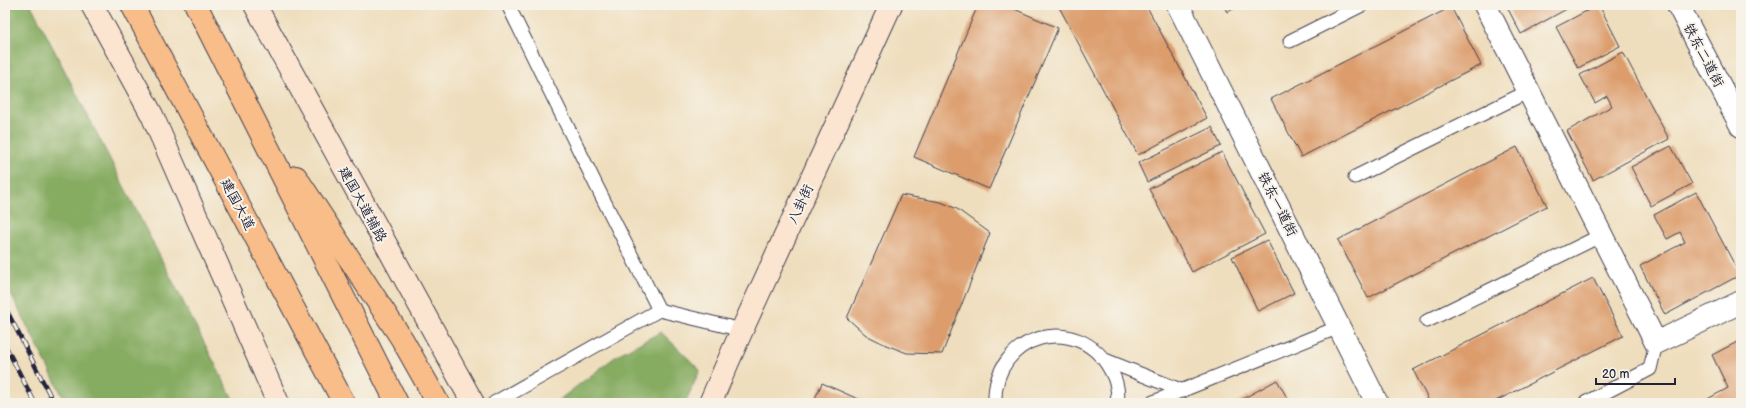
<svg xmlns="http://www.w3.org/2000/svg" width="1746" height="408" font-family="'Balsamiq Sans','LXGW WenKai TC',sans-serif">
	<rect width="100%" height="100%" fill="#f7f3e8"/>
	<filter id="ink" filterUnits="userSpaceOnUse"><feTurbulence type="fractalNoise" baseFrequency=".025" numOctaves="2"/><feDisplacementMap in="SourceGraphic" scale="8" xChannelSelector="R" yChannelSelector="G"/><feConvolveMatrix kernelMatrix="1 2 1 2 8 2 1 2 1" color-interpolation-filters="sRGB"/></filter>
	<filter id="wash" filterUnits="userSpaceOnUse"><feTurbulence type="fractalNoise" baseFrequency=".012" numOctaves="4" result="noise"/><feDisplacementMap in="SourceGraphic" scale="16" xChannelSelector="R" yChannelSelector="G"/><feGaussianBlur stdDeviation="0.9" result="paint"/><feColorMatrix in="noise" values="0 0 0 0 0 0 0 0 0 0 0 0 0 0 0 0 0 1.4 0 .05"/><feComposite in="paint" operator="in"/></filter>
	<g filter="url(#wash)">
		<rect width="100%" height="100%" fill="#efdebd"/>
		<g fill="#86ac62" stroke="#54674e">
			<path d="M5,5H31L235,403H66L5,282Z"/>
			<path d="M661,332L700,370L685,403H555L619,354Z"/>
		</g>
		<g id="blocks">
			<g fill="#dc9c6c">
				<path d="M978,5H1005L1058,28L989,189L914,157Z"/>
				<path d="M1058,5H1146L1207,118L1138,155Z"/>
				<path d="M1224,5H1242L1227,12Z"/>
				<path d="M1506,5H1574L1521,34Z"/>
				<path d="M1598,5H1599L1620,46L1578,68L1556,27Z"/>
				<path d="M1451,7L1481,65L1301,157L1271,99Z"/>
				<path d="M1623,52L1669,139L1593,180L1567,131L1612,106L1607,96L1595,103L1580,75Z"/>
				<path d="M1212,127L1221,146L1147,182L1138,163Z"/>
				<path d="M1671,146L1692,184L1651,206L1631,167Z"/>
				<path d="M1517,147L1547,206L1368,298L1338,240Z"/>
				<path d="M1222,152L1265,234L1192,272L1149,189Z"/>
				<path d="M1696,192L1740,275L1665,315L1640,266L1685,242L1680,232L1667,239L1654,215Z"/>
				<path d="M901,195L941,202L957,209L990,233L942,354L907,353L886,345L866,335L847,318Z"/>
				<path d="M1267,240L1294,293L1258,311L1232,257Z"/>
				<path d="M1593,278L1623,336L1492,403H1430L1413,370Z"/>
				<path d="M1741,340V403H1700L1728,388L1712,355Z"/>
				<path d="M1277,380L1290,403H1235Z"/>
				<path d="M822,383L867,403H813Z"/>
			</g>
		</g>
	</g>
	<g filter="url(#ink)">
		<use href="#blocks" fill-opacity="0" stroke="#413e4e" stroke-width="1"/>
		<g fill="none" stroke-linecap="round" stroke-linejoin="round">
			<g stroke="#413e4e" stroke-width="15">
				<g id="lane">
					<path d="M508,5L596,185L659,310"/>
					<path d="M1290,41L1362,5"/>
					<path d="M1355,177L1529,91"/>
					<path d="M1427,321L1602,235"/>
					<path d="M1105,360L1183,391"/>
					<path d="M494,403L659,310L742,330"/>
					<path d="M995,403C992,334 1079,310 1111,371C1116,380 1119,392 1117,403"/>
					<path d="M1151,403L1339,327"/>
					<path d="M1585,403L1650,369L1656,343"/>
				</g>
			</g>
			<g stroke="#413e4e" stroke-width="24">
				<g id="street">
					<path d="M1178,5L1377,403"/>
					<path d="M1485,5L1656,343L1741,302"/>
					<path d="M1678,5L1741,126"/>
				</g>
			</g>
			<g stroke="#413e4e" stroke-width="24">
				<g id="secondary">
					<path d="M92,5L152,115L278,403"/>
					<path d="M255,5L473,403"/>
					<path d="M710,403L742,330L891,5"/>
				</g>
			</g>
			<g stroke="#413e4e" stroke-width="24">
				<g id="highway">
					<path d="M132,5L344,403"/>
					<path d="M196,5L397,403"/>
					<path d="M296,177L402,339L438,403"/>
				</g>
			</g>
			<use href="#lane" stroke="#fff" stroke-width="13"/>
			<use href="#street" stroke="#fff" stroke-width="22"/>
			<use href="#secondary" stroke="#fce5d0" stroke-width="22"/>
			<use href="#highway" stroke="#f8bd89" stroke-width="22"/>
			<g stroke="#22223b" stroke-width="4.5">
				<g id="rail">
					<path d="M5,307L54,403"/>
					<path d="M5,345L35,403"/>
				</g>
			</g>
			<use href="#rail" stroke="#f7f3e8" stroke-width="3" stroke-dasharray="9" stroke-linecap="butt"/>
		</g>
	</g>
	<g text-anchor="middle" stroke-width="4" stroke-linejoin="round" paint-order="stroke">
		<g font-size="14" fill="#22223b" stroke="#f7f3e8">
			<text transform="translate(1704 55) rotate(62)" y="5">铁东二道街</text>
			<text transform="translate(238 204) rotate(62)" y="5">建国大道</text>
			<text transform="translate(363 204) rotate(61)" y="5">建国大道辅路</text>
			<text transform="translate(800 204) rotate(-65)" y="5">八卦街</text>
			<text transform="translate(1278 204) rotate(63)" y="5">铁东一道街</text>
		</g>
	</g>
	<rect width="1746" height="408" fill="none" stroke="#f7f3e8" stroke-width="20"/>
	<path d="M1596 378v6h79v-6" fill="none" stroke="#22223b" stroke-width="2"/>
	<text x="1602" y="378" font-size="12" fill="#22223b" stroke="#f7f3e8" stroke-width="3" paint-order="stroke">20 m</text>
</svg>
